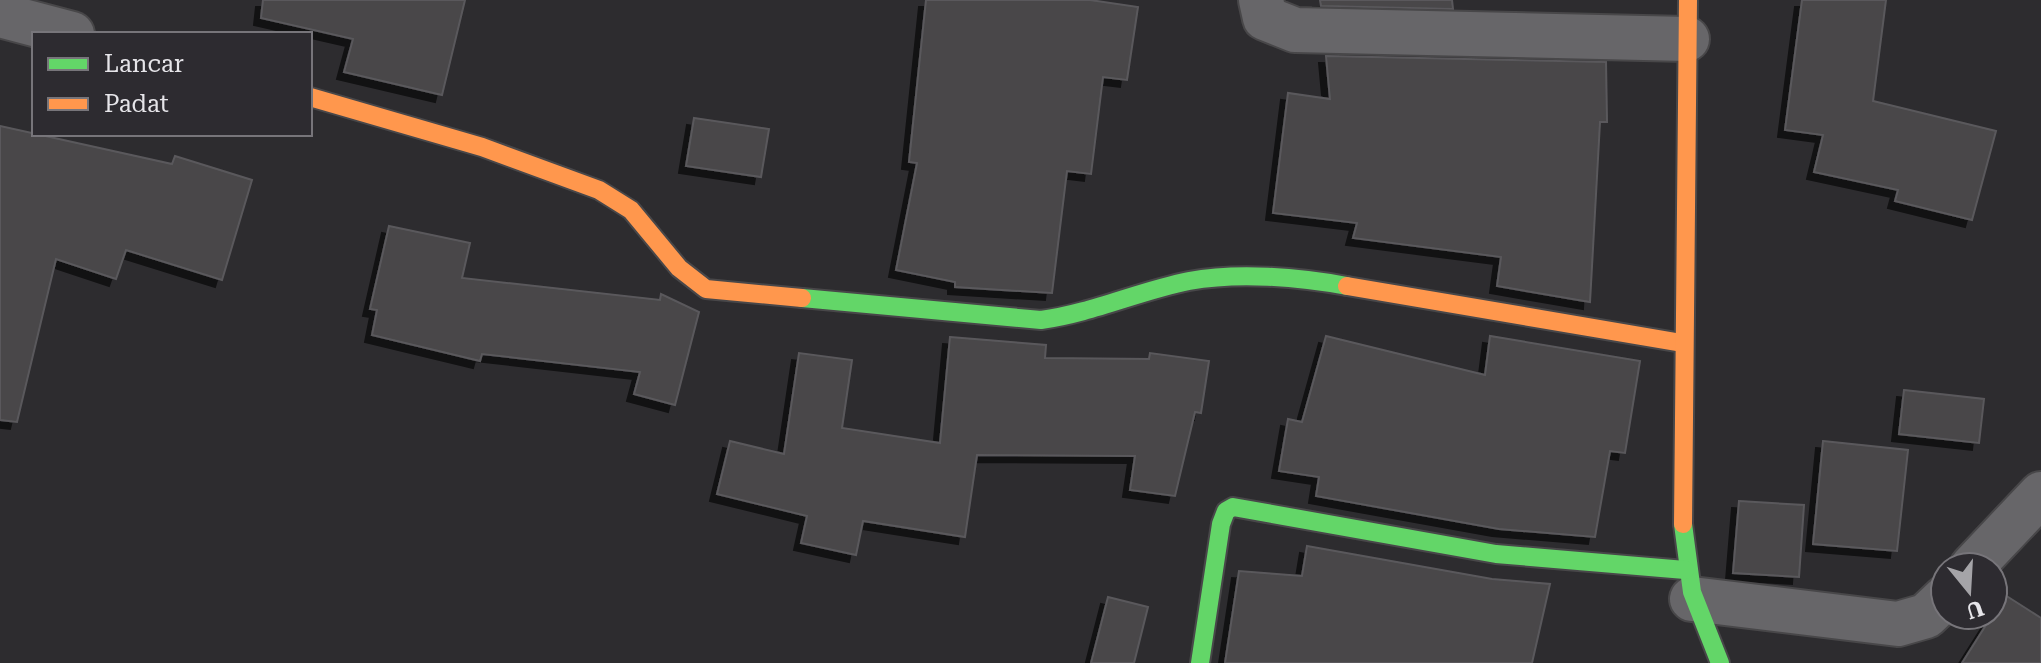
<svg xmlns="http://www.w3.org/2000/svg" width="2041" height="663" font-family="'Roboto Serif',serif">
	<defs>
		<filter id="shadow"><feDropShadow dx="-7" dy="7" stdDeviation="0" flood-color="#0009"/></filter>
	</defs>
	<rect width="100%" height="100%" fill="#2d2c2f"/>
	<g fill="#484749" stroke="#5a595c" stroke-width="2" filter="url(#shadow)">
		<path d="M263,0H465L442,95L344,72L353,39L261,18Z"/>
		<path d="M926,0H1090L1138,7L1127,80L1103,77L1091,174L1067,171L1052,293L955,287V282L896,270L917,163L909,162Z"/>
		<path d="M1320,0H1452L1453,9L1321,6Z"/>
		<path d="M1802,0H1886L1873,101L1996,131L1972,220L1895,201L1898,190L1814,172L1823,135L1785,130Z"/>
		<path d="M1326,56L1606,62L1607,122H1600L1590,302L1497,286L1501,257L1353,238L1357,223L1273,213L1288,93L1330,99Z"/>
		<path d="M694,118L769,129L761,177L686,166Z"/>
		<path d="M0,126L172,164L175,156L252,180L222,280L126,250L116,279L56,259L17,422L0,420Z"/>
		<path d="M389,226L470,243L462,278L660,300L661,294L699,312L675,405L634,394L640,372L482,354L480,361L372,335L377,310L370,309Z"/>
		<path d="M1326,336L1485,375L1490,336L1640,361L1625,453L1610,451L1595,537L1499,529L1316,496L1319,477L1279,471L1288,419L1302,422Z"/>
		<path d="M950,337L1046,345L1045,358L1149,359L1150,353L1209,361L1201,413L1195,412L1175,496L1130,490L1135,456L977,455L965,537L863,521L856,555L801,543L807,516L717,494L730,441L784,454L799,353L852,360L842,428L940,443Z"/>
		<path d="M1904,390L1984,399L1979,443L1899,434Z"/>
		<path d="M1823,441L1908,450L1897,551L1813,544Z"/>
		<path d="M1739,501L1804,505L1799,577L1733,573Z"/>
		<path d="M1307,546L1492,579L1550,584L1532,663H1225L1239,571L1302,576Z"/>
		<path d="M2005,595L2041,618V663H1962Z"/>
		<path d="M1108,597L1148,607L1134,663H1091Z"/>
	</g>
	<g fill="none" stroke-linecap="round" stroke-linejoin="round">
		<g stroke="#484749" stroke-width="48">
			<g id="street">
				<path d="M1261,0L1265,18L1295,30L1687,39"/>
				<path d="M0,15L72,34"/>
				<path d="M1972,567L2041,494"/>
				<path d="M1692,599L1898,624L1926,616L1945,598"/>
			</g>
		</g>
		<g stroke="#484749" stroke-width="22">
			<g id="fast">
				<path d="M802,298L1041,320C1092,313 1139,291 1189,281C1238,272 1298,277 1347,286"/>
				<path d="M1683,524L1692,592L1720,663"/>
				<path d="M1200,663L1221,524L1226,511L1233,507L1496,554L1685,570"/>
			</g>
		</g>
		<g stroke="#484749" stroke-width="22">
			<g id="slow">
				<path d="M310,97L482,147L599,190L631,210L679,268L706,289L802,298"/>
				<path d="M1347,286L1682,343"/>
				<path d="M1683,524L1688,0"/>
			</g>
		</g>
		<use href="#street" stroke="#676669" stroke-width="44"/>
		<use href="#fast" stroke="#63d668" stroke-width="18"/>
		<use href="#slow" stroke="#ff974d" stroke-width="18"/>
	</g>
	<rect x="32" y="32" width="280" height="104" fill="#2d2b30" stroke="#77757a" stroke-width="2"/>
	<rect x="48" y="58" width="40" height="12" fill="#63d668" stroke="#77757a" stroke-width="2"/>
	<text x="104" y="72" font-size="24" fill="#e6e5e9">Lancar</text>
	<rect x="48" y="98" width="40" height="12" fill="#ff974d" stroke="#77757a" stroke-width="2"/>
	<text x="104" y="112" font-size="24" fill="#e6e5e9">Padat</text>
	<g transform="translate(1969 591) rotate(162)"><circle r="38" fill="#2d2b30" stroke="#77757a" stroke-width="2"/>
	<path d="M0-6L14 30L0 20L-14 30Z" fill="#a5a4a8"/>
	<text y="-12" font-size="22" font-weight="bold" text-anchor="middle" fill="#e6e5e9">U</text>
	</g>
</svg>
